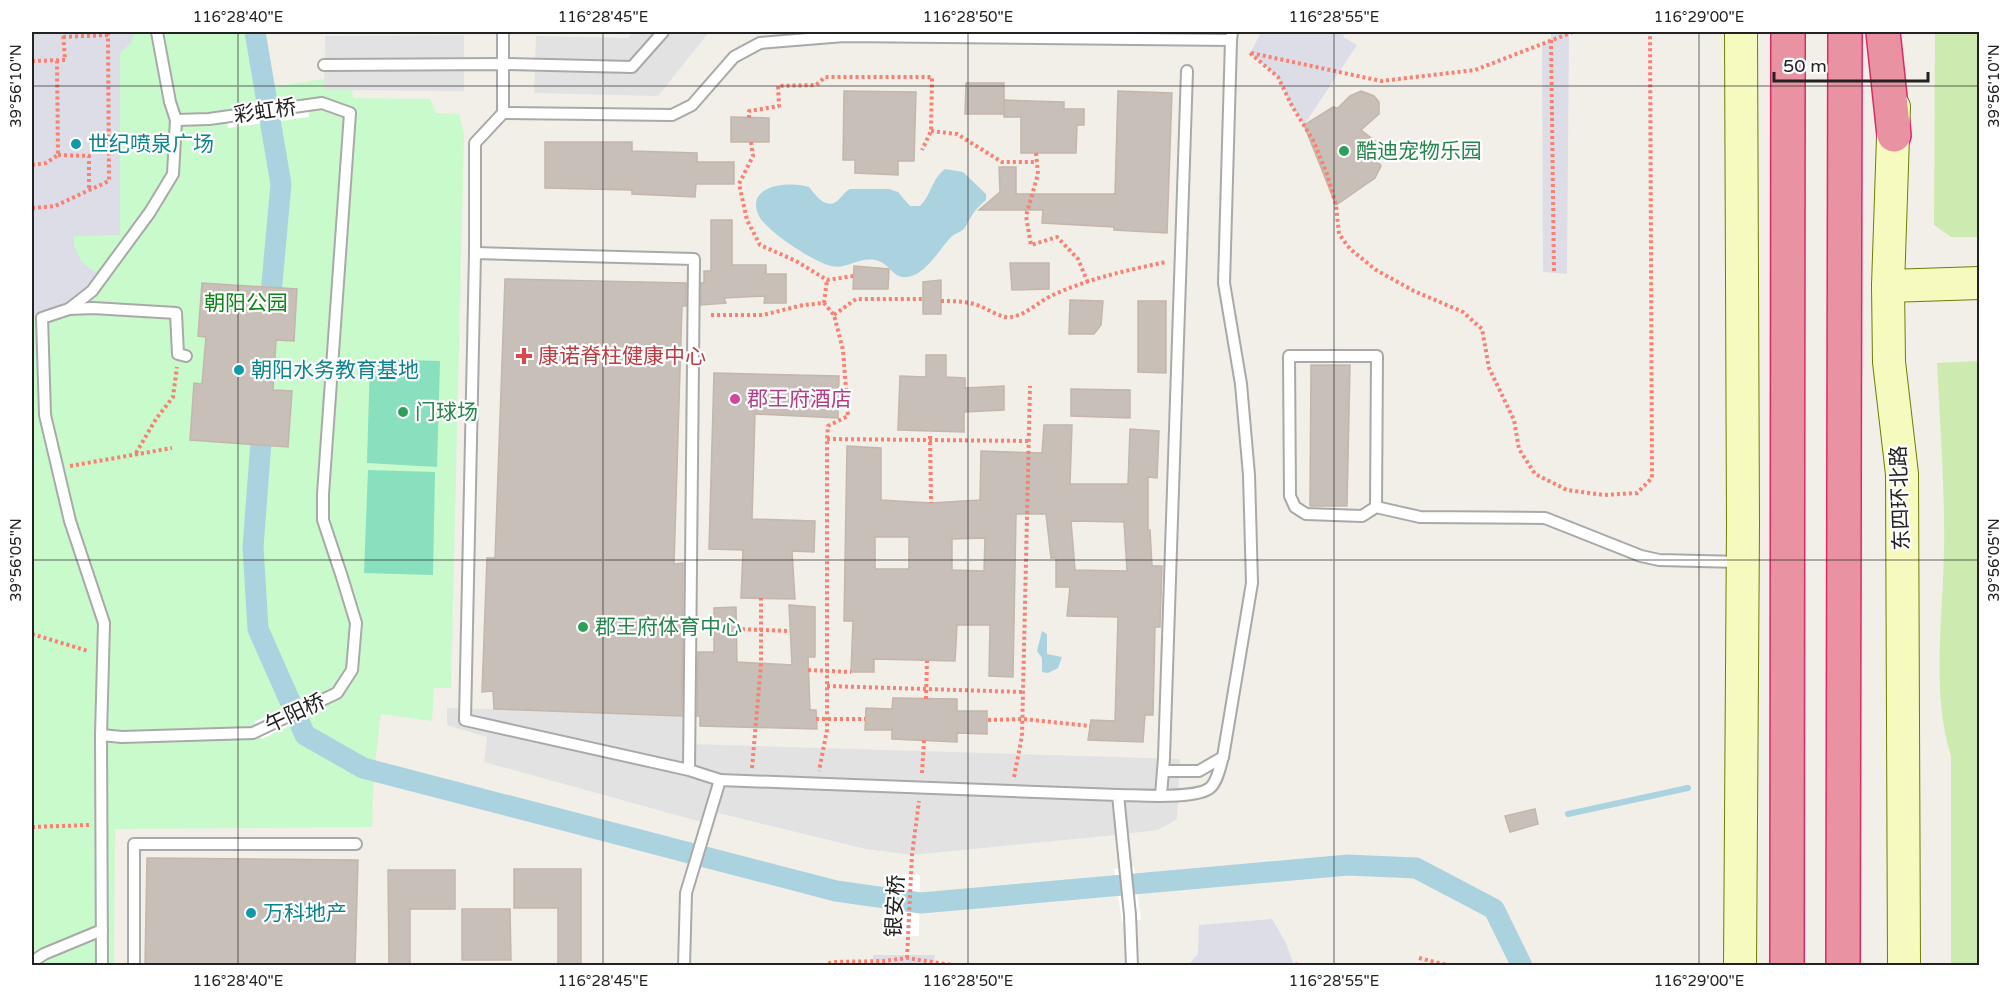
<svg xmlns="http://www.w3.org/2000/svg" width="2011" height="997" font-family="'Varela Round','Noto Sans SC',sans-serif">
	<rect width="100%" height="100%" fill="#f2efe9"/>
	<g fill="#cdebb0">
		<path d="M1935,32H1979V237H1951L1934,225Z"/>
		<path d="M1979,361L1980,965L1951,966V756C1931,694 1943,616 1944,551C1945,488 1940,425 1937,363Z"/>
	</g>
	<path fill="#c8facc" d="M32,32H255L265,88L324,79V90H352L353,98L430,99L436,113L459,114L464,134L451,688H434L432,721L381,714L374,771L372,827L115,829L114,965H32Z"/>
	<g fill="#88e0be">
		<path d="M370,359L440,361L437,467L367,463Z"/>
		<path d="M368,470L435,472L433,575L364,573Z"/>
	</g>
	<g fill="#e2e2e2">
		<path d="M633,32H709L658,96L534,93L536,36L628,38Z"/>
		<path d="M464,35V91L324,90L325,36Z"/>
		<path d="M447,708L689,715V744L1180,759L1177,819L1158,830L1115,835L912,855L866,849L710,811L705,823L484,762L487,737L447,725Z"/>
	</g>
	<g fill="#dddde8">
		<path d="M32,32H133L134,34L130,44L120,53V235L74,236V245L81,261L102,278L92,291L42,318H32Z"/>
		<path d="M1254,32H1346L1343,37L1357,45L1304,125L1292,106L1278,77L1250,53L1260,35Z"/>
		<path d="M1551,32H1573L1569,33L1567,274L1543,272L1542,44L1551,40Z"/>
		<path d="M1272,919L1286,943L1294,965H1188L1198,954L1199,925Z"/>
		<path d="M873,955H935L934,965H873Z"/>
	</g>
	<g fill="#aad3df">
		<path d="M945,169L963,172L986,194V200C980,205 975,210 971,217C968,221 967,225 964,229C961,232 956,233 952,236C942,246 928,270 914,275C893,284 892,263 875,260C858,257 846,270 831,266C814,262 764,230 758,214C746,184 791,181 809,187C815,194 824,209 836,202C841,198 844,192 850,189H889L898,192L910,206H920C932,194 931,180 945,169Z"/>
		<path d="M1042,631L1047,634V654L1062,657L1058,668L1048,673L1042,672V658L1037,651Z"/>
	</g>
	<g fill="#fff">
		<path d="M307,102L309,117L228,128L226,114Z"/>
		<path d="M318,691L326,708L262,739L254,722Z"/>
		<path d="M1134,867L1141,920L1122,922L1114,869Z"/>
		<path d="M903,874L920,875L919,936L901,935Z"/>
	</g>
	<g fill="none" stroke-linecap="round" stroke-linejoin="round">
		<path stroke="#aad3df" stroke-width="6" d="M1568,814L1688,788"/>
		<g stroke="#aad3df" stroke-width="21">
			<path d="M255,32L281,184L269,316"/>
			<path d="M263,416L253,547L258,629L305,735L363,768L836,891L921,903L1348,865L1416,868L1494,909L1522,966"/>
		</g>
	</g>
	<g fill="#c7bfb8" stroke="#c4b6ab" stroke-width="1.5" fill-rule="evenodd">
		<path d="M966,83H1004V114H965Z"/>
		<path d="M844,91L916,92L914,161H898V175L855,173V160H843Z"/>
		<path d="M1118,91L1172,93L1167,233L1114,230V227L1042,223L1043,210H979L1000,192L999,167H1016V194H1115Z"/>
		<path d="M1361,91L1374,96L1379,102V114L1361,130L1379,144L1373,152L1381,166L1375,178L1336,205L1304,125L1333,107L1338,108L1350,96Z"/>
		<path d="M1004,100L1064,102V109H1084V125H1077L1076,153H1021V117H1004Z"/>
		<path d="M731,117L769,118V142H731Z"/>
		<path d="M545,142H632V151L697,153V162H734V184H696L695,197L632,194V190L545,188Z"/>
		<path d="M711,220H732V265H766V274H786V303H764L765,296L724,298L726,303L701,305V283H704V271H711Z"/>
		<path d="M1010,263H1049V289L1012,290Z"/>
		<path d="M854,266L889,269L888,289H853Z"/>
		<path d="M505,279L686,283V306H682L674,564L683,563L682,716L494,709L493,691L482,692L487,558H495Z"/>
		<path d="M941,280V314H923V282Z"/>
		<path d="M202,283L297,289L294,341L276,340L273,390L292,391L288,447L190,440L194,383L202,384L206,337L198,336Z"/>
		<path d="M1070,300L1103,301L1101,325L1094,334H1069Z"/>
		<path d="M1138,301H1166V373L1138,372Z"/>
		<path d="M926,355H946V377L965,378V388L1004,386V410L964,412V432L898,430L900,376L926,377Z"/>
		<path d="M1311,365H1350L1347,506H1310Z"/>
		<path d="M714,373L839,376L838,418L755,414L752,519L815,521L814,552L792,551L795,599L741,598L743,550L709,549Z"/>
		<path d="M1071,389L1130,390V418L1071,416Z"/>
		<path d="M1044,425H1072L1070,484H1128L1130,429L1159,431L1157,478L1148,477V530H1150L1152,566H1162L1160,627H1155L1153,715H1145L1143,742L1088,740L1091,720L1115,721L1118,617L1067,616L1070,587H1056V558H1051L1046,514H1016L1013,677L989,676L990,625H957L955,661L874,659V672H851L853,621H844L847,446L881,448V500L931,503L980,500L981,451L1042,453ZM1071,521L1124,522L1127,571L1075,570ZM875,537H909V569H875ZM985,538L984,571L952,570V539Z"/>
		<path d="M789,605L815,607V657H808L810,710H816L817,729L700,726V716H697L698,652H714V608L736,607L737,662L792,665Z"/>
		<path d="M893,698L957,699V711H987V734L957,733V742L892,739V730H865L866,708L892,709Z"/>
		<path d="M1535,809L1538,824L1510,832L1505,816Z"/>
		<path d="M147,858L358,860L355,966H145Z"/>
		<path d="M514,869H581V966H558V908H514Z"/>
		<path d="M388,870H455V909H410V966H389Z"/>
		<path d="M462,909H510L511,960H462Z"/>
	</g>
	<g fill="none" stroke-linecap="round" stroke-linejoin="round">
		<g stroke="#a9a9a9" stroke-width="14">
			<g id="lane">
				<path d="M324,65L503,64L632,67L663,32"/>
				<path d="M503,113L672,115L692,105L734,57L760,43L844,36L1231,40L1232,32"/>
				<path d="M475,253V143L503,113V32"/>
				<path d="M69,309L93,308L176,313L178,354L186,356"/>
				<path d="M1376,507L1377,356H1289L1290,496L1295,507L1306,514L1362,516L1376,507L1420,517L1545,518L1641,556L1659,560L1740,562"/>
				<path d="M101,735L122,737L253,733L337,693L352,670L356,623L342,577L323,520V494L350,113L322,103L209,119L176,120"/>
				<path d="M689,770L694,259L475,253L465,720L689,770L720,780"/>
				<path d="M1163,771H1199L1223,757"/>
				<path d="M1118,795C1137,795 1198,800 1211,787C1218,780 1220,766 1223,757L1252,583L1249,475L1241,384L1224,283L1231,40"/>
				<path d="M1161,795L1164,758L1187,71"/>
				<path d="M32,962L44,954L102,930"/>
				<path d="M102,966L101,735L104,623L70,521L45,415L42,318L69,309L92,291L150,212L173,174L176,120L170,102L157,32"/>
				<path d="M134,966V844H356"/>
				<path d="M684,966L686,893L720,780L1118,795L1130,915L1132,966"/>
			</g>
		</g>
		<g stroke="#707d05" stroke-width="34">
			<g id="secondary">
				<path d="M1894,107L1888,286L1889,362L1902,474L1904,966"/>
				<path d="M1888,286L1980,283"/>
				<path d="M1740,966L1743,524L1741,32"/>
			</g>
		</g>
		<g stroke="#dc2a67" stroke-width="36">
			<g id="highway">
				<path d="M1883,32L1894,135"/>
				<path d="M1787,966L1788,32"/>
				<path d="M1843,966L1845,32"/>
			</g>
		</g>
		<g stroke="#fa8072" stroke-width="4" stroke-dasharray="3 3" stroke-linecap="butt">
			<path d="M63,37L108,35"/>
			<path d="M1551,40L1554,272"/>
			<path d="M1250,53L1278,77L1292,106L1313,140L1327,174L1336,205L1339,234L1350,249L1376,270L1414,291L1463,312L1482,329L1489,368L1514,420L1519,449L1535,474L1567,490L1604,495L1637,493L1652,478L1650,32"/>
			<path d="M1251,53L1381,81L1475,70L1573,32"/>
			<path d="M32,61L65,60L63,32"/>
			<path d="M749,118V111L779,106L778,86L816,85L825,77H932L931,131L922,150"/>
			<path d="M931,131L957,134L1002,162H1037"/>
			<path d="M751,142L753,156L739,184L747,220L760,245L796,261L827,280L853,276"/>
			<path d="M1036,153L1038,174L1026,216L1031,245L1057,237L1078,259L1088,283"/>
			<path d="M58,155L89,156V190"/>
			<path d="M32,165L46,163L58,155L57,61"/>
			<path d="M32,208L55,206L109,181L108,32"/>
			<path d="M941,301C953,301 965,301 977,305C987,308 1001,319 1011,317C1027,315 1040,300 1055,294C1091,278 1128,270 1166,262"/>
			<path d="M824,303L827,280"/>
			<path d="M711,315H763L803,305L824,303L834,315L843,350L848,416L828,426L827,439V730L819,771"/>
			<path d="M834,315L856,299H923"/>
			<path d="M930,436L931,503"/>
			<path d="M827,439L1029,441"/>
			<path d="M136,453L156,419L173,397L177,367"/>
			<path d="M70,466L172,448"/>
			<path d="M736,629L790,631"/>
			<path d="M32,634L88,651"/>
			<path d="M808,670L851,672"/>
			<path d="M827,686L1023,692"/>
			<path d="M926,699L927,661"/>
			<path d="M816,719H865"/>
			<path d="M988,720L1023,719L1090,726"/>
			<path d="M752,768L761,664V598"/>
			<path d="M922,773L924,740"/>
			<path d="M1014,777L1022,736L1030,386"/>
			<path d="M32,827L89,825"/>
			<path d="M907,958L912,855L919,801"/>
			<path d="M1419,958L1451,966"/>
			<path d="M1295,964L1299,966"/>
			<path d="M823,966L832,962L884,961L907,958L958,966"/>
		</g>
		<use href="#lane" stroke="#fff" stroke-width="10"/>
		<use href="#secondary" stroke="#f7fabf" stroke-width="32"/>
		<use href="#highway" stroke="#e892a2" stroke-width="33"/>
	</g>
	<path fill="none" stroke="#222" stroke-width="1.5" stroke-opacity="0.45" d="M238,32V966M603,32V966M968,32V966M1334,32V966M1699,32V966M32,86H1980M32,560H1980"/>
	<g fill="#0f9aa8" stroke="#fff" stroke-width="2">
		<circle cx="76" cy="144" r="6"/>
		<circle cx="239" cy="370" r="6"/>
		<circle cx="251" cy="913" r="6"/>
	</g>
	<g fill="#2e9e5b" stroke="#fff" stroke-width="2">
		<circle cx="1344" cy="151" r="6"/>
		<circle cx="403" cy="412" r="6"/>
		<circle cx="583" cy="627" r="6"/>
	</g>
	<path fill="#e0444e" stroke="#fff" stroke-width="2" d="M521 347h6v6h6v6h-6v6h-6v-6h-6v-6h6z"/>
	<circle fill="#d1479c" stroke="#fff" stroke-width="2" cx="735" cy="399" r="6"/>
	<g text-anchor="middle" stroke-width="4.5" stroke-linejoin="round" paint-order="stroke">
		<g font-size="21" fill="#222" stroke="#fff">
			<text transform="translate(265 111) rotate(-8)" y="7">彩虹桥</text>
			<text transform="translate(1900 498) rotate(-92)" y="7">东四环北路</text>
			<text transform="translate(295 713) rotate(-25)" y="7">午阳桥</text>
			<text transform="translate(895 906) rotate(-87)" y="7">银安桥</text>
		</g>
		<g font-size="21" fill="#0d838f" stroke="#fff" text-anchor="start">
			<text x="88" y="151">世纪喷泉广场</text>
			<text x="251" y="377">朝阳水务教育基地</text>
			<text x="263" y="920">万科地产</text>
		</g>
		<g font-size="21" fill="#27864d" stroke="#fff" text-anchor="start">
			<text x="1356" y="158">酷迪宠物乐园</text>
			<text x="415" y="419">门球场</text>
			<text x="595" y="634">郡王府体育中心</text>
		</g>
		<g font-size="21" fill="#0c8416" stroke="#fff">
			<text x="246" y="310">朝阳公园</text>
		</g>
		<g font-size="21" fill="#be3a42" stroke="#fff" text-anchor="start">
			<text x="538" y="363">康诺脊柱健康中心</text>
		</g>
		<g font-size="21" fill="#b23c85" stroke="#fff" text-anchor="start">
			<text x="747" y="406">郡王府酒店</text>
		</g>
	</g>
	<rect width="2011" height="997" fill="none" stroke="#ffffff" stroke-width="66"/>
	<path d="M1774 72v9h154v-9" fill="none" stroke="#222222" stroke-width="3"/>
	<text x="1783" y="72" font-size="18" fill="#222222" stroke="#ffffff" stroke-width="4.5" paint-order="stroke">50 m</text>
	<rect x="33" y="33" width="1945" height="931" fill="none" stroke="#222" stroke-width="2"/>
	<g font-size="15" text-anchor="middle" fill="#222">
		<text x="238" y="22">116°28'40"E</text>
		<text x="603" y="22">116°28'45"E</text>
		<text x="968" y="22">116°28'50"E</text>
		<text x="1334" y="22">116°28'55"E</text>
		<text x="1699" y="22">116°29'00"E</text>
		<text transform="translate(16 86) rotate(-90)" y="5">39°56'10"N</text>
		<text transform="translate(1994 86) rotate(-90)" y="5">39°56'10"N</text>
		<text transform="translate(16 560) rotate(-90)" y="5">39°56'05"N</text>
		<text transform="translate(1994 560) rotate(-90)" y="5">39°56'05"N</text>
		<text x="238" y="986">116°28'40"E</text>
		<text x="603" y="986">116°28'45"E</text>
		<text x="968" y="986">116°28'50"E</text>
		<text x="1334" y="986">116°28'55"E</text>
		<text x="1699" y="986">116°29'00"E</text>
	</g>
</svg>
